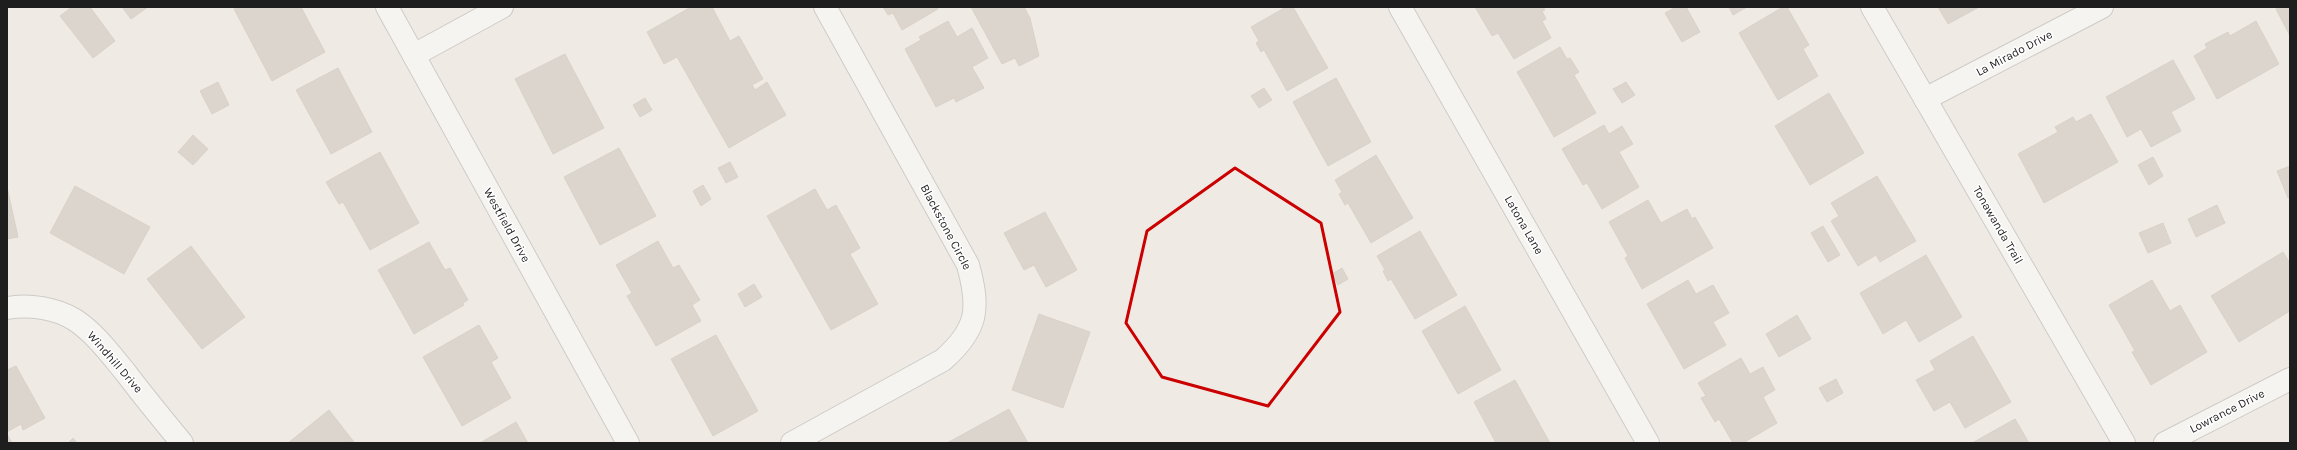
<svg xmlns="http://www.w3.org/2000/svg" width="2297" height="450" font-family="Karla,sans-serif">
	<rect width="100%" height="100%" fill="#efebe4"/>
	<g fill="#c4bbb3" stroke="#c1b2a6">
		<path d="M72,7H90L115,41L93,58L60,16Z"/>
		<path d="M122,7H148L131,19Z"/>
		<path d="M238,7H301L325,52L272,81L234,9Z"/>
		<path d="M691,7H712L730,41L739,36L763,79L752,85L755,90L767,82L786,115L729,148L677,57L664,64L647,32Z"/>
		<path d="M883,7H937L938,9L902,30L893,13L888,15Z"/>
		<path d="M971,7H1024L1030,18L1039,56L1019,66L1015,58L1002,64Z"/>
		<path d="M1286,7H1293L1328,68L1287,91L1264,50L1261,52L1256,43L1259,41L1251,27Z"/>
		<path d="M1475,7H1543L1545,10L1542,11L1546,19L1542,21L1551,38L1514,59L1498,33L1492,36Z"/>
		<path d="M1676,7H1686L1700,32L1682,42L1665,13Z"/>
		<path d="M1729,7H1747L1733,15Z"/>
		<path d="M1783,7H1787L1809,45L1803,49L1818,76L1778,100L1739,33Z"/>
		<path d="M1938,7H1979L1948,24Z"/>
		<path d="M2280,7H2290V36L2276,9Z"/>
		<path d="M948,21L957,37L972,28L988,58L972,67L984,88L956,102L954,98L936,107L905,49L921,40L919,37Z"/>
		<path d="M2256,21L2279,64L2217,99L2194,56L2207,48L2205,44L2228,32L2230,36Z"/>
		<path d="M1560,47L1567,59L1570,58L1579,72L1574,75L1596,113L1554,137L1517,72Z"/>
		<path d="M565,54L604,128L553,154L515,79Z"/>
		<path d="M2173,60L2195,99L2171,112L2181,131L2151,147L2141,129L2127,137L2106,97Z"/>
		<path d="M338,68L372,132L331,154L296,90Z"/>
		<path d="M1336,78L1371,142L1328,166L1293,102Z"/>
		<path d="M218,82L229,105L212,114L200,91Z"/>
		<path d="M1626,82L1635,95L1622,103L1613,89Z"/>
		<path d="M1264,88L1272,100L1259,108L1251,96Z"/>
		<path d="M1829,93L1864,153L1810,185L1775,126Z"/>
		<path d="M645,98L652,110L640,117L633,105Z"/>
		<path d="M2091,114L2118,162L2044,203L2018,154L2058,132L2055,127L2073,117L2076,122Z"/>
		<path d="M1604,125L1609,134L1622,126L1633,144L1619,152L1639,187L1602,209L1587,183L1583,185L1562,149Z"/>
		<path d="M193,135L208,149L193,165L178,152Z"/>
		<path d="M619,148L656,216L600,245L564,177Z"/>
		<path d="M380,152L419,223L370,250L343,202L339,204L326,182Z"/>
		<path d="M1376,155L1413,218L1371,243L1348,203L1345,205L1339,194L1342,192L1335,180Z"/>
		<path d="M2153,157L2163,176L2149,185L2138,165Z"/>
		<path d="M730,162L738,177L726,183L718,168Z"/>
		<path d="M2290,166V197L2288,198L2277,171Z"/>
		<path d="M1877,176L1916,241L1880,262L1876,255L1858,266L1831,221L1839,216L1831,203Z"/>
		<path d="M703,185L711,199L701,206L693,191Z"/>
		<path d="M75,186L150,227L124,274L50,233Z"/>
		<path d="M7,187L18,237L7,239Z"/>
		<path d="M815,189L827,210L836,205L860,248L850,254L878,304L831,330L767,216Z"/>
		<path d="M1648,200L1661,223L1687,209L1692,219L1695,217L1713,248L1642,289L1625,258L1628,256L1609,222Z"/>
		<path d="M2217,205L2225,223L2196,237L2188,219Z"/>
		<path d="M1045,212L1077,270L1046,287L1034,265L1024,270L1004,233Z"/>
		<path d="M2163,223L2171,243L2148,253L2139,233Z"/>
		<path d="M1823,226L1840,255L1828,262L1811,233Z"/>
		<path d="M1420,231L1457,295L1415,319L1391,279L1388,281L1383,271L1385,270L1377,256Z"/>
		<path d="M658,241L673,268L679,265L700,300L692,305L701,321L656,346L627,296L632,293L616,265Z"/>
		<path d="M429,242L445,270L450,268L468,300L463,303L464,305L414,334L378,270Z"/>
		<path d="M191,246L245,317L202,349L147,279Z"/>
		<path d="M2283,252L2290,263V311L2239,342L2211,296Z"/>
		<path d="M1926,255L1962,317L1919,342L1906,320L1883,334L1860,293Z"/>
		<path d="M1342,268L1348,279L1338,285L1332,274Z"/>
		<path d="M1688,280L1696,294L1713,285L1729,313L1713,322L1726,345L1684,369L1647,304Z"/>
		<path d="M2152,280L2170,311L2180,305L2207,352L2151,385L2132,352L2135,351L2109,305Z"/>
		<path d="M754,284L762,297L745,307L738,294Z"/>
		<path d="M1465,306L1501,370L1458,394L1422,331Z"/>
		<path d="M1039,314L1090,332L1063,408L1012,390Z"/>
		<path d="M1797,315L1811,339L1779,357L1766,334Z"/>
		<path d="M479,325L498,358L491,362L511,398L462,426L423,357Z"/>
		<path d="M716,335L758,411L713,436L671,359Z"/>
		<path d="M1973,336L2011,402L1965,428L1950,402L1934,411L1916,380L1935,370L1930,361Z"/>
		<path d="M1741,358L1750,374L1763,367L1775,390L1763,397L1777,423L1743,443H1733L1719,419L1715,422L1701,398L1706,396L1698,383Z"/>
		<path d="M16,366L45,418L23,430L21,424L7,432V370Z"/>
		<path d="M1836,379L1843,393L1827,402L1819,388Z"/>
		<path d="M1515,380L1550,443H1496L1474,402Z"/>
		<path d="M1009,409L1028,443H947Z"/>
		<path d="M329,410L354,442L288,443Z"/>
		<path d="M2015,419L2029,443H1972Z"/>
		<path d="M516,422L528,443H480Z"/>
		<path d="M7,434L12,443H7Z"/>
		<path d="M73,438L77,443H68Z"/>
	</g>
	<g fill="none" stroke-linecap="round" stroke-linejoin="round">
		<g stroke="#a5a5a5" stroke-width="24">
			<g id="street">
				<path d="M387,7L628,443"/>
				<path d="M1400,7L1648,443"/>
				<path d="M1872,7L2124,443"/>
				<path d="M414,55L502,7"/>
				<path d="M1925,99L2102,7"/>
				<path d="M7,308C29,304 56,308 75,320C95,333 111,355 126,373C144,397 163,420 182,443"/>
				<path d="M792,443L943,360C978,329 980,309 968,265L825,7"/>
				<path d="M2165,443L2290,379"/>
			</g>
		</g>
		<use href="#street" stroke="#fff" stroke-width="22"/>
	</g>
	<path d="M0 0H2297V450H0ZM1235,168L1321,223L1340,312L1268,406L1162,377L1126,323L1147,231Z" fill="#efebe4" fill-opacity=".55" fill-rule="evenodd"/>
	<path fill="none" stroke="#cb0000" stroke-width="3" stroke-linejoin="round" d="M1235,168L1321,223L1340,312L1268,406L1162,377L1126,323L1147,231Z"/>
	<g text-anchor="middle" stroke-width="3" stroke-linejoin="round" paint-order="stroke">
		<g font-size="12" fill="#1e1e1e" stroke="#fff">
			<text transform="translate(2014 53) rotate(-28)" y="4">La Mirado Drive</text>
			<text transform="translate(507 225) rotate(61)" y="4">Westfield Drive</text>
			<text transform="translate(1524 225) rotate(60)" y="4">Latona Lane</text>
			<text transform="translate(1998 225) rotate(60)" y="4">Tonawanda Trail</text>
			<text transform="translate(946 227) rotate(62)" y="4">Blackstone Circle</text>
			<text transform="translate(115 362) rotate(49)" y="4">Windhill Drive</text>
			<text transform="translate(2227 411) rotate(-27)" y="4">Lowrance Drive</text>
		</g>
	</g>
	<rect width="2297" height="450" fill="none" stroke="#1e1e1e" stroke-width="16"/>
</svg>
